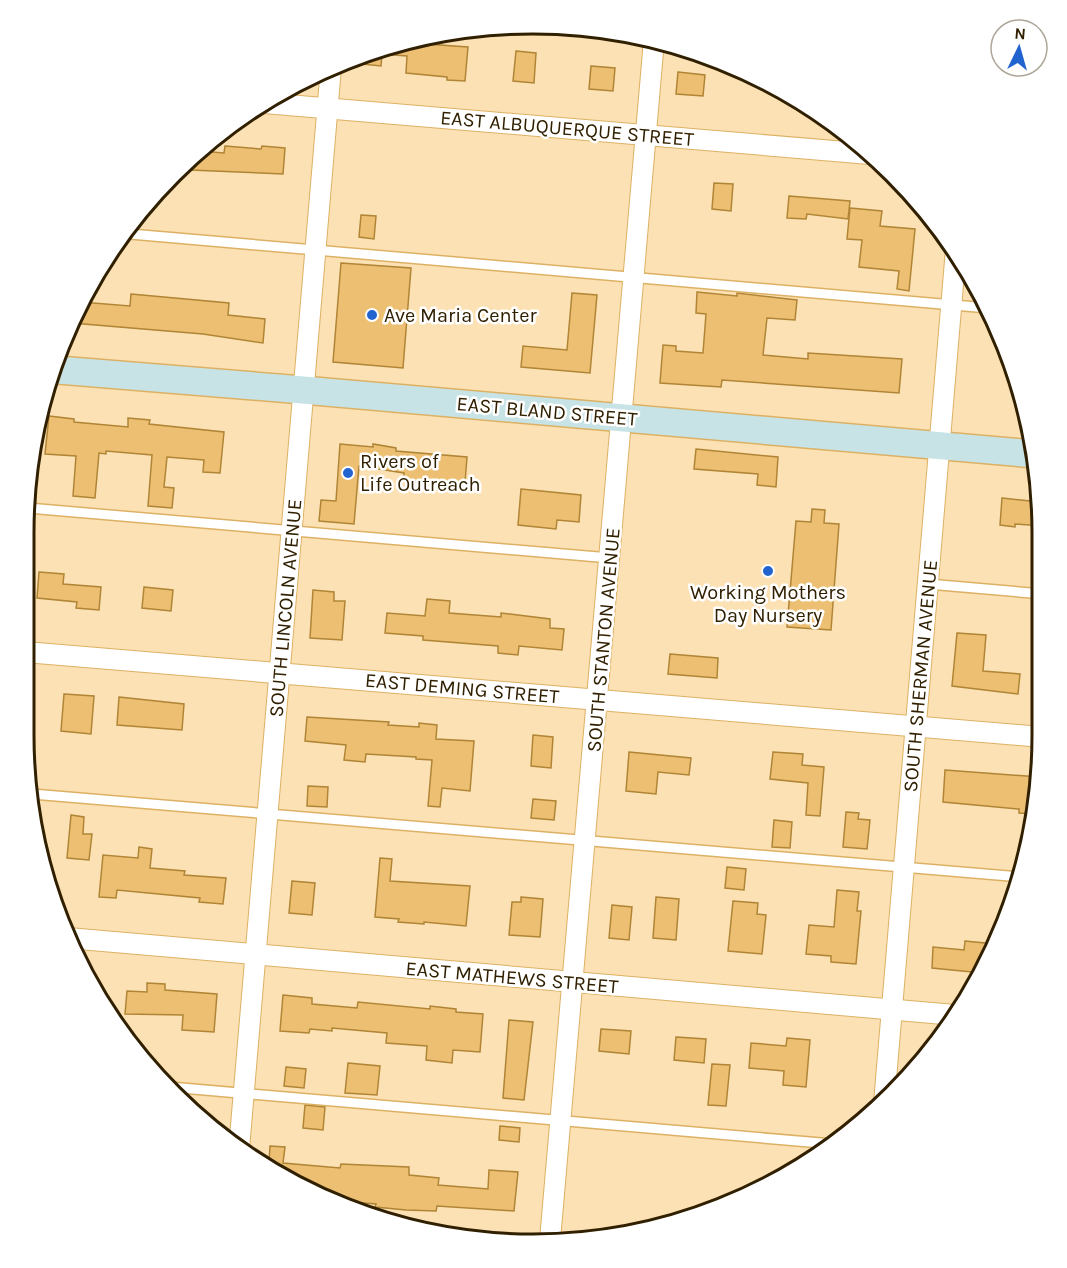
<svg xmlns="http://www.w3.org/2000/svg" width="1067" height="1268" font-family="Karla,sans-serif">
	<rect width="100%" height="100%" fill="#fce1b4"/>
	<g fill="#ecbf72" stroke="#b08536" stroke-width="1.5">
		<path d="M427,36L426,44L468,47L465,81L447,80V77L406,73L407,56L382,54L381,66L342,62Z"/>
		<path d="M516,51L536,53L534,83L513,81Z"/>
		<path d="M591,66L615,68L613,91L589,89Z"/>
		<path d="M678,72L705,75L703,96L676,94Z"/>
		<path d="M225,146L261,149L262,146L285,148L283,174L190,170L191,158L200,151L224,153Z"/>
		<path d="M714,183L733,184L731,211L712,209Z"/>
		<path d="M789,196L850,201L848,219L807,214L806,219L787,218Z"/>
		<path d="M850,208L882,211L880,226L915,229L909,291L897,289L899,271L859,267L862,240L847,239Z"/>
		<path d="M361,215L376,216L374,239L359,237Z"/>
		<path d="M341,263L411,268L403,368L333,362Z"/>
		<path d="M697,292L737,296V293L797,300L795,320L767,318L763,355L808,359V353L902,359L899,393L722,380L721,387L660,383L663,345L676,346V351L703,353L706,314L696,313Z"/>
		<path d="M572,293L597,295L590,373L521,367L523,346L567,350Z"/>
		<path d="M131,294L229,303L228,315L265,319L263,343L203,334L72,323L76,308L81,302L130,306Z"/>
		<path d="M49,416L74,419V422L128,427V418L150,420L149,424L224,432L220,473L203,472L204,460L167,457L164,487L174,488L172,508L148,506L152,455L106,451V454L99,453L95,498L73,496L76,456L45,454Z"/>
		<path d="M340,444L373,447V444L396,448V451L467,457L465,483L425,480V483L403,481L404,473L359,466L354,524L319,521L321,500L336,501Z"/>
		<path d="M696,449L778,457L776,487L757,485L758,474L694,469Z"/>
		<path d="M521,489L581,495L579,522L557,520L556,529L518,525Z"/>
		<path d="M1002,498L1040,502L1042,526L1015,524V527L1000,525Z"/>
		<path d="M812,509L825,510L824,523L839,524L831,630L787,627L796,521L811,522Z"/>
		<path d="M39,572L64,574L63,584L101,587L99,610L76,608L77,602L37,598Z"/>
		<path d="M144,587L173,590L171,611L142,608Z"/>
		<path d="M313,590L334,592V601H345L342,640L310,638Z"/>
		<path d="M427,599L450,601L449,613L501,617V613L550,619V628L564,629L562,650L519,646L518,655L498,653V646L423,640V636L385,633L387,613L425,616Z"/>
		<path d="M957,633L986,635L983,671L1020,674L1018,694L952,686Z"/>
		<path d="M670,654L718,658L717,678L668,674Z"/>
		<path d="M64,694L94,696L91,734L61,731Z"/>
		<path d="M119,697L184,704L182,730L117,725Z"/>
		<path d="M307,717L389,722L388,725L419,727V723L437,725L436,739L474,741L470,791L442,788L440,807L428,806L432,760L416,759V757L366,754L365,762L344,760L346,745L305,741Z"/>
		<path d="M533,735L553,737L551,768L531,766Z"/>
		<path d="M629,752L691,758L689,775L658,772L656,794L626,791Z"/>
		<path d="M773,752L803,754L802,765L824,767L820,816L806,815L808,783L770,779Z"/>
		<path d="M945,770L1040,777L1033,814L1019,813V809L943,802Z"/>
		<path d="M308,786L328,787L327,807L307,806Z"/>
		<path d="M533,799L556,801L554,820L531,818Z"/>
		<path d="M846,812L859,813L858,819L870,820L867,849L843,847Z"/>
		<path d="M71,815L84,817L83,834H92L89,860L67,858Z"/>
		<path d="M774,820L792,822L790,848L772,847Z"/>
		<path d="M139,847L152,849L150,868L185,871L184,875L226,878L223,904L199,902L200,898L117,890L116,898L99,897L103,855L138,858Z"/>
		<path d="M380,858L392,859L390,881L470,886L466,926L424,922V924L398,922L399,919L375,917Z"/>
		<path d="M727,867L746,869L744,890L725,888Z"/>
		<path d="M292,881L315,883L312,915L289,913Z"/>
		<path d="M837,890L859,892L857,911H861L856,964L831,962V956L806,954L809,925L834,927Z"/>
		<path d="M521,897L543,899L540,937L509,935L512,902H521Z"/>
		<path d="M656,897L679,899L676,940L653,938Z"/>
		<path d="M733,901L758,903L757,914L766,915L762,954L728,951Z"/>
		<path d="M612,905L632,907L629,940L609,938Z"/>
		<path d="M965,941L995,944L982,973L932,968L933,947L964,950Z"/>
		<path d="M147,983L165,984V990L217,994L214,1032L182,1030L183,1015L125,1014L127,991L147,992Z"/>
		<path d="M283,995L312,998V1004L357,1008L358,1002L430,1009V1006L456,1009V1012L483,1014L480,1052L453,1050L452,1063L426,1060L427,1046L386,1043L387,1033L332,1028V1031L310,1029L309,1033L280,1031Z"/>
		<path d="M509,1020L533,1022L524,1100L503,1098Z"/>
		<path d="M601,1029L631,1031L629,1054L599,1051Z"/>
		<path d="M676,1037L706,1039L704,1063L674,1060Z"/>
		<path d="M787,1038L810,1040L806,1087L783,1085L784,1071L749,1068L751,1043L786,1046Z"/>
		<path d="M348,1063L380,1066L377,1095L345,1093Z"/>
		<path d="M712,1064L730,1065L726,1106L708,1105Z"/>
		<path d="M286,1067L306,1069L304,1088L284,1086Z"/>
		<path d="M305,1105L325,1107L323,1130L303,1128Z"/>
		<path d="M500,1126L520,1128L519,1142L499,1140Z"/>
		<path d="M270,1146L285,1147L283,1163L340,1168L341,1164L409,1167V1175L439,1178L438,1185L488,1189L489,1170L518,1172L514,1211L437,1206L436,1211L406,1210L375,1207L376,1204L337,1201L258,1162H269Z"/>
	</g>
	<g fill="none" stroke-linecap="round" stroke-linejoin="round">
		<g stroke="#ddb164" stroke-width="12">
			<g id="lane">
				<path d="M130,234L988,308"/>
				<path d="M28,508L610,558"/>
				<path d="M928,584L1043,594"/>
				<path d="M32,794L1020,877"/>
				<path d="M170,1087L833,1144"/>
			</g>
		</g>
		<g stroke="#ddb164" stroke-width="22">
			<g id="street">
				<path d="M264,103L870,154"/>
				<path d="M25,652L1042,737"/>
				<path d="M68,938L955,1015"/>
				<path d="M884,1103L956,249"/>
				<path d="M239,1149L331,67"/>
				<path d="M550,1240L654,40"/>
			</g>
		</g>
		<g stroke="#ddb164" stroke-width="30">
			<path id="secondary" d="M58,370L303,390L1035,454"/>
		</g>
		<use href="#lane" stroke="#fff" stroke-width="9"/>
		<use href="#street" stroke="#fff" stroke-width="20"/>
		<use href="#secondary" stroke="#c8e3e5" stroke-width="27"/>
	</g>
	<g fill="#2164d0" stroke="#fff" stroke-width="2">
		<circle cx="372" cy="315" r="6"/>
		<circle cx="348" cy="473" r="6"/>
		<circle cx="768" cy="571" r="6"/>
	</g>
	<g text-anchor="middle" stroke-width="5" stroke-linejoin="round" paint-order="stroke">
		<g font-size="20" fill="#312000" stroke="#fff">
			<text transform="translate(567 128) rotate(5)" y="7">EAST ALBUQUERQUE STREET</text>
			<text transform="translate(547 411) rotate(5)" y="7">EAST BLAND STREET</text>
			<text transform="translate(285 608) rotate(-85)" y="7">SOUTH LINCOLN AVENUE</text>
			<text transform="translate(603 640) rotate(-85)" y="7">SOUTH STANTON AVENUE</text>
			<text transform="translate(920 676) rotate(-85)" y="7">SOUTH SHERMAN AVENUE</text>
			<text transform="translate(462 688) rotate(5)" y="7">EAST DEMING STREET</text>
			<text transform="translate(512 977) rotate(5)" y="7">EAST MATHEWS STREET</text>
		</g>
		<g font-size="20" fill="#312000" stroke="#fff" text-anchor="start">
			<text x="384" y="322">Ave Maria Center</text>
			<text x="360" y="468">Rivers of<tspan x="360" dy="23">Life Outreach</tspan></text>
			<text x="768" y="599" text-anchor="middle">Working Mothers<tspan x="768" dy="23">Day Nursery</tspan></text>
		</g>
	</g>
	<path d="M0 0H1067V1268H0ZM533 34H533A499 499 0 0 1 1032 533V735A499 499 0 0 1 533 1234H533A499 499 0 0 1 34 735V533A499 499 0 0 1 533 34Z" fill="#fff" fill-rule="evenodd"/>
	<path fill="none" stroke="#312000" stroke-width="3" d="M533 34H533A499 499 0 0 1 1032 533V735A499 499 0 0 1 533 1234H533A499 499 0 0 1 34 735V533A499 499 0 0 1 533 34Z"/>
	<g transform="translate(1019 48) rotate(5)"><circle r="28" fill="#ffffff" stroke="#ada699" stroke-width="1.5"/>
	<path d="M0-4.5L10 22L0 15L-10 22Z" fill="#2164d0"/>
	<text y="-9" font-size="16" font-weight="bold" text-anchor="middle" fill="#312000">N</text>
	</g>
</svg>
